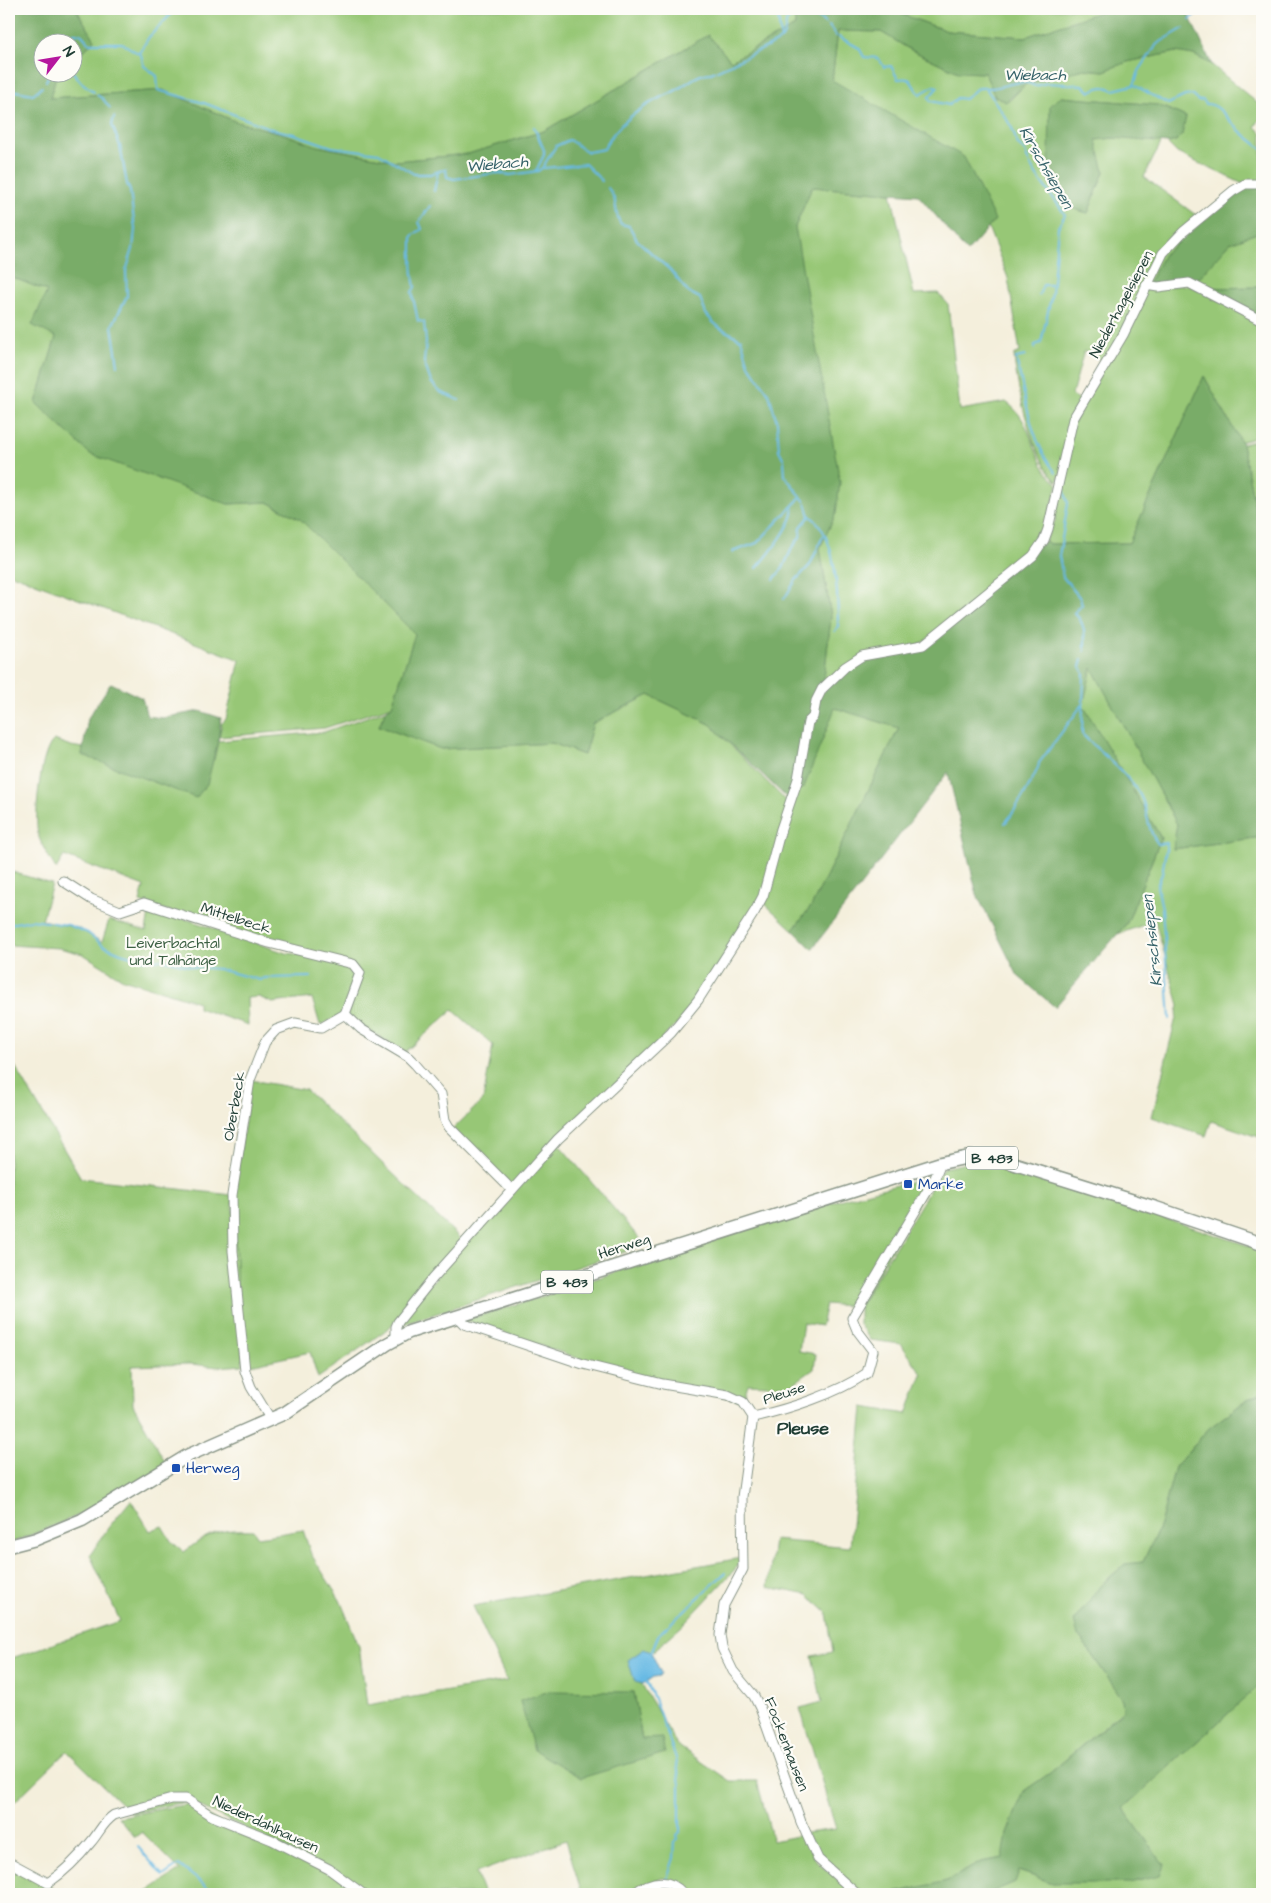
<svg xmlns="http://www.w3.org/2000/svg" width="1271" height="1903" font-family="'Architects Daughter',sans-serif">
	<rect width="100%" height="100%" fill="#fdfcf7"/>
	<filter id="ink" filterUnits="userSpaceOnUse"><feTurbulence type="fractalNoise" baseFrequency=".02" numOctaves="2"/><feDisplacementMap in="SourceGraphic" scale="10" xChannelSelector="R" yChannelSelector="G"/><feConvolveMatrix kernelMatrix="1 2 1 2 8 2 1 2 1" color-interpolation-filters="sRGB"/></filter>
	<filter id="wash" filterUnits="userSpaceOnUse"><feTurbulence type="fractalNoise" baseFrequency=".0096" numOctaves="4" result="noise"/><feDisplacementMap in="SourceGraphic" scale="20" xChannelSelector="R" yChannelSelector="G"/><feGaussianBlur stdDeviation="1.12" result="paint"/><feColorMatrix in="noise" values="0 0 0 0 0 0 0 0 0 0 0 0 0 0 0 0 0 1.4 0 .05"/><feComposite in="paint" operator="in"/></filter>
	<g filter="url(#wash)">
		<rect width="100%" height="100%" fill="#f4efdc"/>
		<g fill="#97c776" stroke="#5b8255" fill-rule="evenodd">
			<path d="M76,9H795V26L731,61L708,35L544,131L468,154L396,161L317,146L281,133L237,122L163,90L50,98L56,76L59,73L72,72L73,61L95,40Z"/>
			<path d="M902,9H1109L1025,37L947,31L901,14Z"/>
			<path d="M838,31L881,32L911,50L958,72L985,73L995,97L1010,100L1026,84L1084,69L1104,71L1127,62L1176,52L1194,55L1212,65L1262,107V116L1255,127L1262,133V183L1243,184L1177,153L1167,143L1176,141L1186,117L1158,105L1061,97L1067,207L1088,213L1104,172L1095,140L1113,138L1162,141L1144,177L1200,218L1183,231L1105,362L1084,351L1072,395L1081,400L1058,482C1033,462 1016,386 1014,355L1020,352L1008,278L988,227L994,220L832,80Z"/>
			<path d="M812,187L891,193L914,294L938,293L948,304L960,410L1006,402C1036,422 1030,463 1058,484L1042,540L1031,555L921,644L823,687L831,617L820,548L836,513L795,227Z"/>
			<path d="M1262,231V287L1205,288L1184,282L1200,276L1230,243Z"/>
			<path d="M9,276L47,291L56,337L36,403L228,504L268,502L300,519L415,634L392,706L325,728L219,737L222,723L226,719L240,660L9,573Z"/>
			<path d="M1189,285L1262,322V436L1240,442L1204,376L1129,543L1050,544L1045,541L1055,521L1072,427L1147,287Z"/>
			<path d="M1262,439V542L1242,444Z"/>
			<path d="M1092,667L1177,824L1173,849L1262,837V971L1254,984L1262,1004V1138L1211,1121L1206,1136L1152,1117L1179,1005L1155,921L1118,934L1127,923L1161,838L1082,705Z"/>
			<path d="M649,695L710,724L789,804L761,900L683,1018L511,1187L453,1129L483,1100L493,1045L453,1010L405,1052L343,1015L320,1025L312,998L272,1003L259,997L247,998L248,1025L198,1008V1002L123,979L83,954L59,948L9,945V871L52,884L42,920L78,928L102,942L109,920L146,931L150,907L286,953L320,957L140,902L144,886L64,856L56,869C50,858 41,846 38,834C34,817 40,750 54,740L71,746L83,748L82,755L214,760L218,741L324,732L386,710L379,726L441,749L552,743L584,755L593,723Z"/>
			<path d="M835,707L899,728L812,905L793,930L763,902L796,792Z"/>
			<path d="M9,1056L81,1178L232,1195L243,1365L218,1367L190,1364L132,1366L133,1405L167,1465L106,1504L9,1544Z"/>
			<path d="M251,1080L306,1090L463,1241L389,1328L318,1378L310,1352L246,1366L237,1293L234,1195Z"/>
			<path d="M557,1142L645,1245L401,1325L419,1296Z"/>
			<path d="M967,1163L997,1165L1014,1169L1262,1250V1393L1248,1399L1208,1429L1175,1467L1160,1525L1143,1562L1125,1564L1100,1586L1078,1635L1122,1698L1123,1710L1050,1773L1024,1791L1007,1834L1004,1858L981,1862L947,1881L916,1890L889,1894H860L829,1870L806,1833L836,1829L800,1708L822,1702L812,1656L833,1652L827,1613L808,1595L768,1587L774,1540L850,1547L863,1407L907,1414L922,1374L901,1344L870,1340L859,1324V1307L943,1168Z"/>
			<path d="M933,1177L858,1307L826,1304L821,1326L803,1323L799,1351L816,1354L814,1369L790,1386L748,1384L743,1401L619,1372L465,1320C622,1275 774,1210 933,1177Z"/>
			<path d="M131,1500L150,1531L162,1526L171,1541L184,1552C210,1532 219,1529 253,1530L258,1537L303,1530L311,1554L340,1600L359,1646L367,1705L507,1681L473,1606L741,1558L740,1564L682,1626L633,1669L677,1745L730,1781H757L773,1841L801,1835L818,1863L855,1894H687L668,1879L662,1878L628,1894H582L566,1840L476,1873L484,1894H366L329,1869L189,1801L131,1813L67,1751L9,1807V1659L120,1621L90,1555L108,1528ZM634,1692L642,1740L534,1750L521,1701Z"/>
			<path d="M1262,1683V1894H987L1015,1882L1018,1871L1053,1883L1164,1865L1123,1808Z"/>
			<path d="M189,1804L227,1827L272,1842L329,1871L363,1894H144L180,1870L142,1832L135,1837L118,1817Z"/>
			<path d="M9,1864L53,1888L60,1894H9Z"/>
		</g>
		<g fill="#79ac67" stroke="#4c744e">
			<path d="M9,9H76L95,40L73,61L72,42H42V72L59,73L56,76L50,98L163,90L237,122L281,133L317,146L396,161L468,154L544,131L708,35L731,61L795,26V9H902L901,14L947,31L1025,37L1109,9H1186L1212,65L1194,55L1176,52L1127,62L1104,71L1084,69L1026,84L1006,102L995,97L985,73L958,72L911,50L881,32L838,31L832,80L964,157L995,220L967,252L918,195L812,187L795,227L840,482L836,513L820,548L831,617L823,686L862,657L918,650L1045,541L1050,544L1129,543L1204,376L1242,444L1262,542V837L1173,849L1177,824L1092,668L1083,705L1161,838L1127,923L1055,1007L1018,976L977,895L948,772L812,949L793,930L812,905L899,728L835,708L804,787L796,792L790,801L710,724L649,695L593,723L584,755L552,743L441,749L379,726L386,710L392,706L415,634L300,519L268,502L228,504L90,454L36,403L56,337L32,325L47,291L9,276Z"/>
			<path d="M1061,97L1158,105L1186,117L1182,135L1176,141L1167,143L1113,138L1096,140L1104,172L1088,213L1067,207L1049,159L1050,105Z"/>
			<path d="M1245,186L1262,188V231L1230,243L1200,277L1184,282L1148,284L1164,254Z"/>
			<path d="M1262,287V320L1205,288Z"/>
			<path d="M111,683L142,698L147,716L162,718L200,711L221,718L218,741L207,784L196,798L82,755L88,718Z"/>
			<path d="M1262,1393V1683L1123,1808L1164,1865L1160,1876L1129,1883H1053L1019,1871L1015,1882L987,1894H889L947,1881L981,1862L1003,1858L1007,1834L1024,1791L1050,1773L1123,1711L1122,1698L1078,1635L1074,1621L1100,1586L1125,1564L1143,1562L1160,1525L1175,1467L1208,1429L1248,1399Z"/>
			<path d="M549,1691L634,1692L642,1739L662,1738L665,1753L581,1778L534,1750L520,1701Z"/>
		</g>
		<path fill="#68bae4" stroke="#447c8c" d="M644,1649L651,1652L661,1673L659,1676L653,1677L643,1684L635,1682L628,1660Z"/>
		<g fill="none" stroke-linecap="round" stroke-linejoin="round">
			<g stroke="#68bae4" stroke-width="2">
				<path d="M777,9L781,39"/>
				<path d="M1190,20L1200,9"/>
				<path d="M829,26L836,36"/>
				<path d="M839,37L859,48L864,57C877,59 876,53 884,67L891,66L898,79C915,76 909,84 920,94L934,86L938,87L929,97L931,101L949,105L957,98L965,99L976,89C982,87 986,88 992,88C1007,86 1021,78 1035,86L1047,83L1083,85L1090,92C1098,87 1105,85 1113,90L1134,85L1168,104L1185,96L1193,95L1198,101L1203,100L1206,104C1219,104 1226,117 1234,125C1242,134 1253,141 1262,149"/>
				<path d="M72,42V34L75,33L81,34L89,43H122L141,55L144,66L157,76L158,90L204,103L272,129L294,134L332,147L379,153L414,174H430L446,169L447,177L454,179L497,173L510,175L538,171L542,168L556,146L569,140L588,152L604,149C614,125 647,102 671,93C684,87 696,73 711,73C720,69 779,42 782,39C785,34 785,26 787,20C800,13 814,13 825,23"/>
				<path d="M72,46V54"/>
				<path d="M139,53L149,37L176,9"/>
				<path d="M72,71L81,82L94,92"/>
				<path d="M46,81L50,72"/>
				<path d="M1134,85L1139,71L1157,44L1184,28"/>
				<path d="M986,88L1011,126L1018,145L1025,151C1030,173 1054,196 1065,215L1058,227L1052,293L1041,343L1035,345V348"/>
				<path d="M9,94L16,91L33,94L42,87"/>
				<path d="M97,95L103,99L110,108"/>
				<path d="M114,117L112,125L120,146L127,184L130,191L135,229L133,249L126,271L127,296L112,326L118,365"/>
				<path d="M534,127L544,150V155L536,171"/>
				<path d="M544,168L585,164L602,181"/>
				<path d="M608,188C620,203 613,213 621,224L629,226L637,240L670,270L688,292L700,298L706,314L713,322L720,328L741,339L749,365L769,394L777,422L779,450L784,460L785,476L806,503L810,516C837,534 838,596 838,626L835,631"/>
				<path d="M434,191L438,172"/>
				<path d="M430,206L419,222L422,229L412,236C412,253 411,271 415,287L412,292L418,321L424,322L426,342L424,362L431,382L440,392L459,400"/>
				<path d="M1039,295L1043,285H1051"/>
				<path d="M1025,356L1016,358C1026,398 1029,439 1056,473"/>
				<path d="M1063,486L1068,503L1059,556L1063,577L1080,598L1082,605L1074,613C1086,623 1085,637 1085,651"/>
				<path d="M732,552L757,543L800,498"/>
				<path d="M757,568C766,558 797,520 793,508"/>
				<path d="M774,579L783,568L792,548L800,537L801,527L810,516"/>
				<path d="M784,599L796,580L810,565L823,536"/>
				<path d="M1082,660L1080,667L1084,673L1082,734C1101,754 1125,770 1140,795C1149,811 1146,829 1158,844L1167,843L1162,874L1157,886L1162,908L1170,1019"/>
				<path d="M1005,823C1012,816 1039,771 1039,763L1082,705"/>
				<path d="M9,924L31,920L68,925L88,933L104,946L121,953L141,959L165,960L193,967L218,969L260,980L264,978L311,977"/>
				<path d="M651,1653L659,1634L725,1573"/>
				<path d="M645,1679L653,1696L676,1758L680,1785V1832L677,1835L678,1839L675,1841L674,1858L667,1879"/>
				<path d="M138,1847L163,1876L179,1865L216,1894"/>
				<path d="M665,1894V1889"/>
			</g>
		</g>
	</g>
	<g filter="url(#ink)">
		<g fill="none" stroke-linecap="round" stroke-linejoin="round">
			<g stroke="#8a9688" stroke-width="11">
				<g id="street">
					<path d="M1146,285L1158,287L1189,283L1262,321"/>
					<path d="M63,881L91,899L120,911L144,903L269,943L353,964L360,973L345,1014"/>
					<path d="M456,1316L464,1324L583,1364L663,1384L728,1395L743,1402L753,1417C789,1409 836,1394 867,1373L873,1351L857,1330L852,1318L935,1178L941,1163"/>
					<path d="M396,1338V1327L398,1322L433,1278L558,1139L671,1033L698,1000L755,911L763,896L781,829L798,779L808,722L813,717L816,701L822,689L845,667L862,656L923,645L1033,556L1044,540L1048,529L1073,419L1123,335L1163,253L1183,232L1233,191L1245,184H1262"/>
					<path d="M753,1417L742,1497L743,1569L724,1605L720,1635L722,1648L733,1671L754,1696L760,1708L801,1822L818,1859L857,1894"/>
					<path d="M271,1420L251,1387L245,1371L233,1251L232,1195L250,1080L265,1042L276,1030L295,1023L321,1028L345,1014L361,1029L408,1057L415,1064L441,1094L445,1120L449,1127L512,1190"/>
					<path d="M9,1862L48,1883C64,1872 79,1857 91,1842C99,1833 103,1822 114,1815L172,1799H186L210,1815L272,1840L329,1869L363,1894"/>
					<path d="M633,1894C651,1880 668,1877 684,1894"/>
				</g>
			</g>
			<g stroke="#8a9688" stroke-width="15">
				<path id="primary" d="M9,1546L36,1539L82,1520L189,1455L285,1413L387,1344L409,1332L941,1163L969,1157L999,1159L1156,1208L1262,1244"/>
			</g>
			<use href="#street" stroke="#fff" stroke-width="9"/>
			<use href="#primary" stroke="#fff" stroke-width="12"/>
		</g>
	</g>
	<g fill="#1a4fb4" stroke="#fdfcf7" stroke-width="2">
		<rect x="903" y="1179" width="10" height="10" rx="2.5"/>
		<rect x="171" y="1463" width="10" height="10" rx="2.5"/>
	</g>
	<g text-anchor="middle" stroke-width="4.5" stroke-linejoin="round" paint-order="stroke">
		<g fill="#fdfcf7" stroke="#62766e" stroke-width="1">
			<rect x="966" y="1146.5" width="52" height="23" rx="4"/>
			<rect x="541" y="1270.5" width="52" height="23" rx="4"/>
		</g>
		<g font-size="14" font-weight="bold" fill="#1f3d34">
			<text x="992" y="1163">B 483</text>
			<text x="567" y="1287">B 483</text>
		</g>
		<g font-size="15" fill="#1f3d34" stroke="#fdfcf7">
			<text transform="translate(1121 304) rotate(-62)" y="5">Niederhagelsiepen</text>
			<text transform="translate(236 918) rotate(18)" y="5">Mittelbeck</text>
			<text transform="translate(234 1106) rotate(-80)" y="5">Oberbeck</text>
			<text transform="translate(624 1246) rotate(-18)" y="5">Herweg</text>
			<text transform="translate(784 1393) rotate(-18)" y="5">Pleuse</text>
			<text transform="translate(787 1744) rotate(69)" y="5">Fockenhausen</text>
			<text transform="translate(266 1824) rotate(25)" y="5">Niederdahlhausen</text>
		</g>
		<g font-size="15" fill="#3d6044" stroke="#fdfcf7">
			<text x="173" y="948">Leiverbachtal<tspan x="173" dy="17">und Talhänge</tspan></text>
		</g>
		<g font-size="15" fill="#164399" stroke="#fdfcf7" text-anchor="start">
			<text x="918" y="1189">Marke</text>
			<text x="186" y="1473">Herweg</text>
		</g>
		<g font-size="16" font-style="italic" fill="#356269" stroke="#fdfcf7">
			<text x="1035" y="80">Wiebach</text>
			<text transform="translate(497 163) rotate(-5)" y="6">Wiebach</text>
			<text transform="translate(1047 167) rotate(60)" y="6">Kirschsiepen</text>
			<text transform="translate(1151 941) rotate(-96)" y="6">Kirschsiepen</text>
		</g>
		<g font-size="18" font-weight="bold" fill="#1f3d34" stroke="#fdfcf7">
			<text x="803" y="1434">Pleuse</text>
		</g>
	</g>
	<rect width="1271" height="1903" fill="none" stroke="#fdfcf7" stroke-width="30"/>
	<g transform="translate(58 58) rotate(59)"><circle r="24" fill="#fdfcf7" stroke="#a4b0a9"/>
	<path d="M0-4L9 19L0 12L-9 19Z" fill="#b5179e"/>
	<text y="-8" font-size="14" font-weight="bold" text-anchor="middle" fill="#1f3d34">N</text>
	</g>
</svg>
